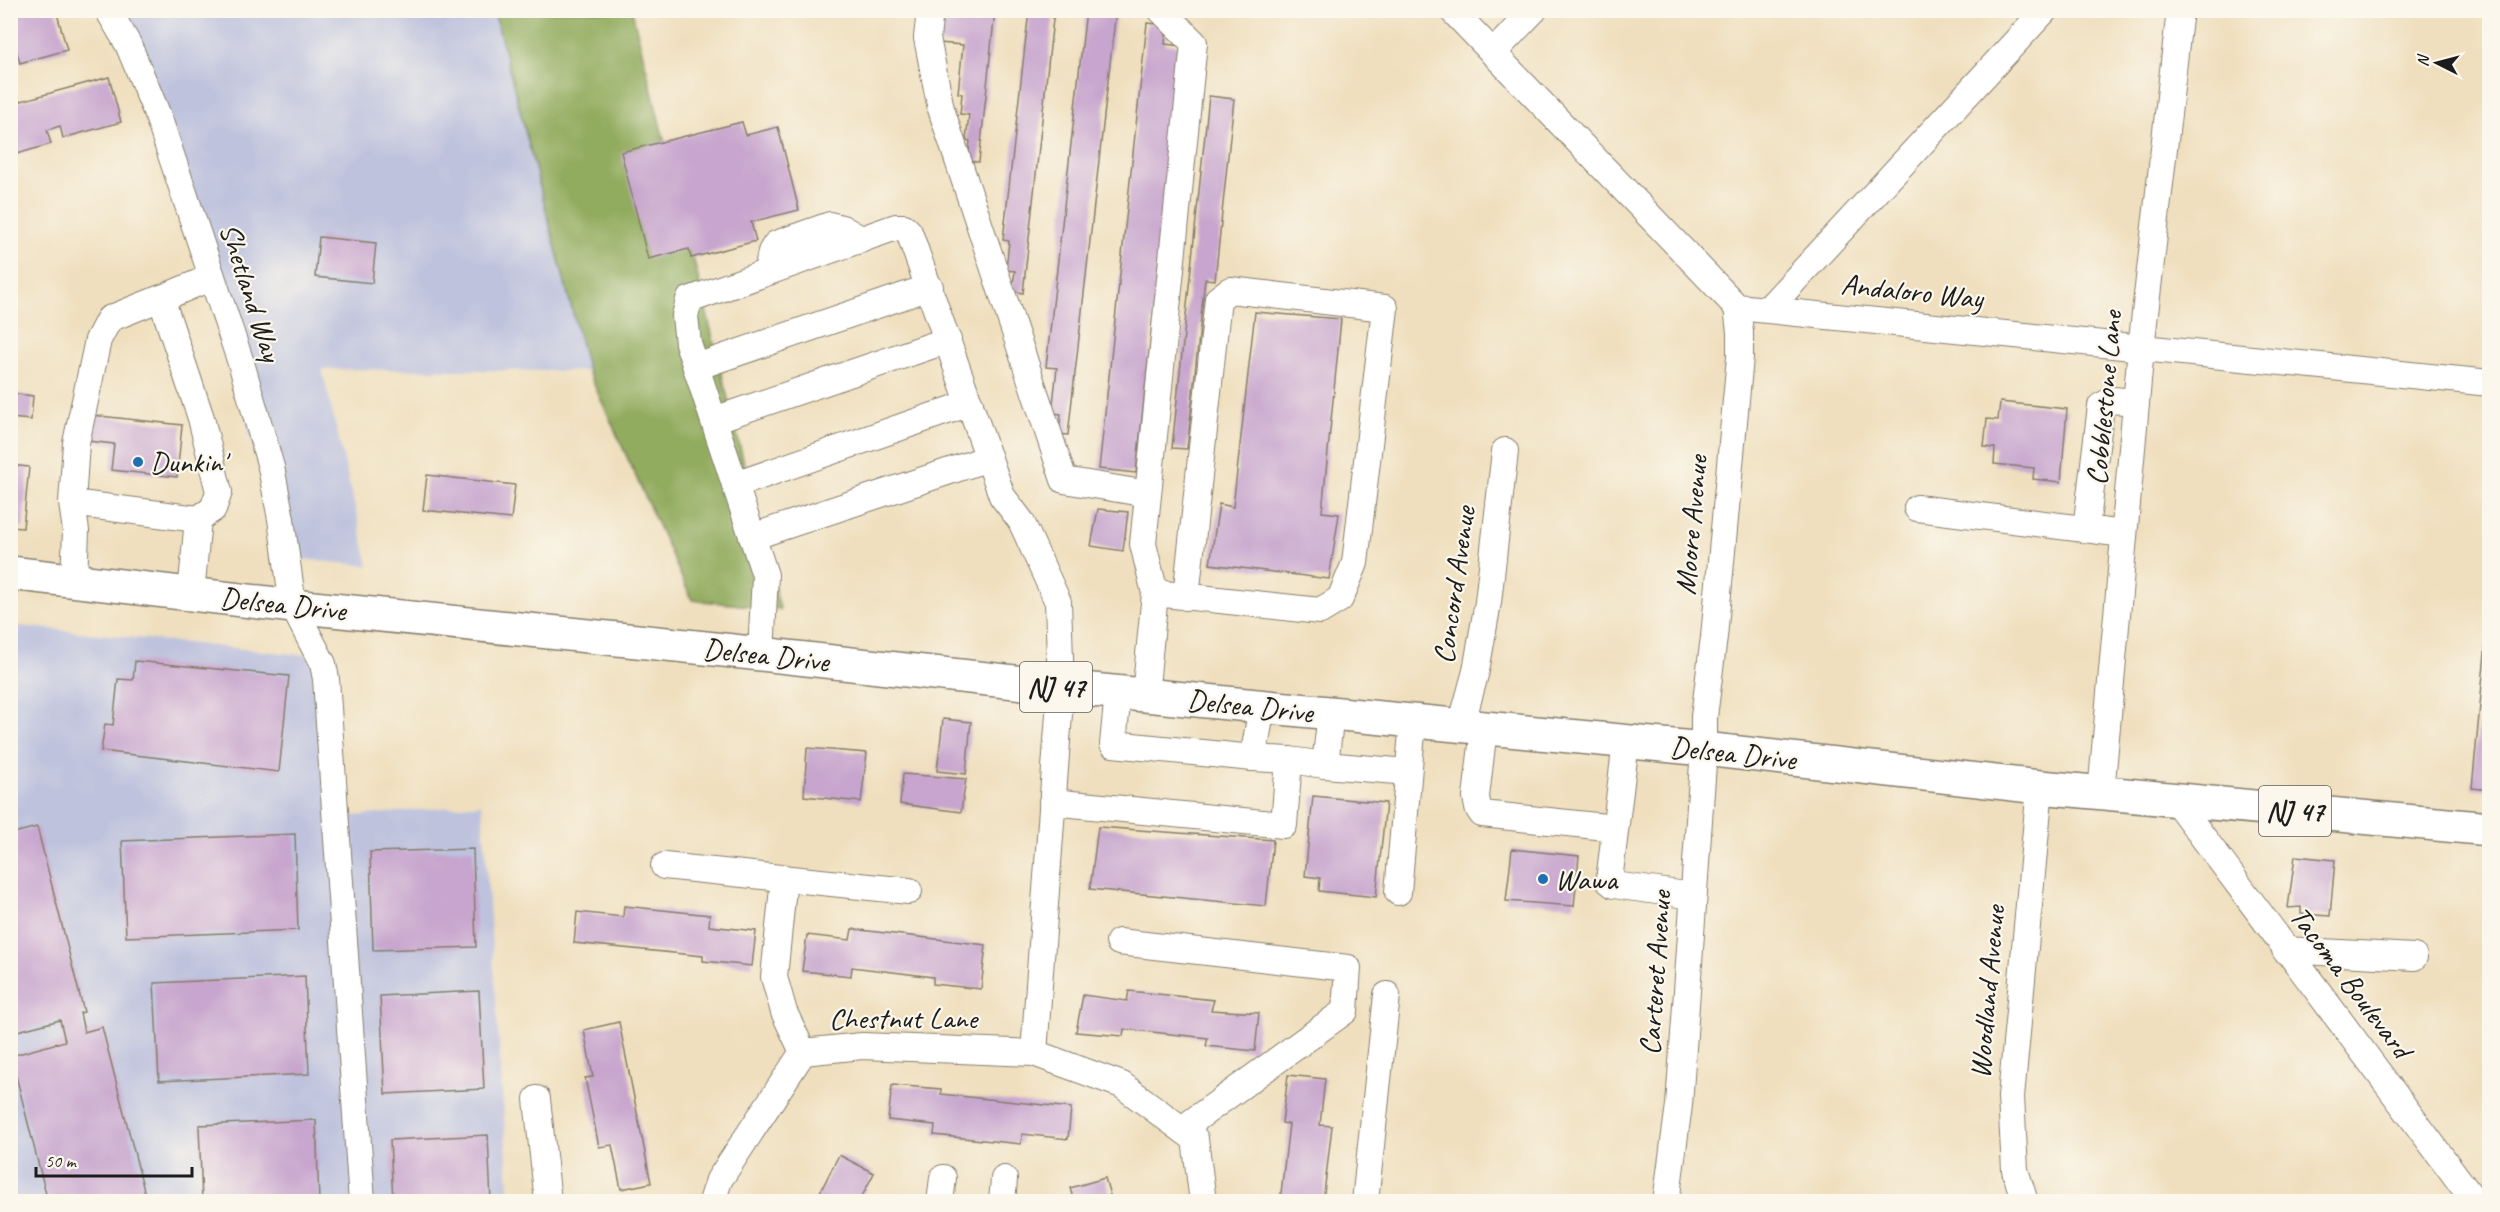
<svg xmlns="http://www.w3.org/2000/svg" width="2500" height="1212" font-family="Caveat,sans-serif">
	<rect width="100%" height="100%" fill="#fbf7ec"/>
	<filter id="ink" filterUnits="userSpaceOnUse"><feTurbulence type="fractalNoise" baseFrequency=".0167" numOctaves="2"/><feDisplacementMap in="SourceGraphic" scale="12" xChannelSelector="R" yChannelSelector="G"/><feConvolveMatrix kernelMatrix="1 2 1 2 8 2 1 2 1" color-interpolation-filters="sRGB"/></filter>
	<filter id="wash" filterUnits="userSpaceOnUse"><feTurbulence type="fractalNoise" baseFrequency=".008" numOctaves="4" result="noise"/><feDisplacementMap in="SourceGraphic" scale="24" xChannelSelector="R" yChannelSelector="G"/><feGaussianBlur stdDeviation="1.35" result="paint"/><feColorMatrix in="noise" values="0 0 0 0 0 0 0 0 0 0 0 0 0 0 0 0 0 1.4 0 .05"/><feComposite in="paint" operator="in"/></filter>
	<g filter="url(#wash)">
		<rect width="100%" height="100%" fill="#efdfbe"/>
		<g fill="#bec2dd">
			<path d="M107,11H494L588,371L322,369L369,566L282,557L177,156Z"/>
			<path d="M11,625L322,657L333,818L482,804L510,1201L11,1202Z"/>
		</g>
		<path fill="#92ac5f" stroke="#57643e" stroke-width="1.5" d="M494,11H632L780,609L692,600L588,371Z"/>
		<g id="blocks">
			<g fill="#c7a5ce">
				<path d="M10,10H56L67,50L20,63L10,28Z"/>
				<path d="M943,10H995L979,162L968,161L970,141L966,140L969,115L960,114L962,94L958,93L963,45L939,43Z"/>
				<path d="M1029,10H1054L1023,293L1012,291L1015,271L1006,270L1009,241L1003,240Z"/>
				<path d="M1086,10H1116L1068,435L1059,434L1061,414L1052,413L1057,368L1046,367Z"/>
				<path d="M1147,23L1167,25L1165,44L1182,46L1136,473L1099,469Z"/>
				<path d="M109,77L121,122L63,138L60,126L47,130L51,144L10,156V104Z"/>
				<path d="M1209,96L1234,99L1215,280L1205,279L1187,449L1172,448Z"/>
				<path d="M742,122L746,135L778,127L799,210L751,222L756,241L691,258L689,249L648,259L621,152Z"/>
				<path d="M319,237L376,243L372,283L315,277Z"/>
				<path d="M1255,312L1341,319L1322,512L1339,514L1329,579L1210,564L1219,504L1233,507Z"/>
				<path d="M10,393L33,396L31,420L10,418Z"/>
				<path d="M2000,402L2067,409L2061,482L2033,479L2034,468L1994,464L1995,448L1984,447L1987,419L1998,420Z"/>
				<path d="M91,415L182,425L177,477L111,470L114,444L88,441Z"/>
				<path d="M10,465L29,467L23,528L10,527Z"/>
				<path d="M427,475L515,485L511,519L423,510Z"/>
				<path d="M1098,509L1128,512L1123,551L1091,546Z"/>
				<path d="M2486,643L2490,644V790L2472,788Z"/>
				<path d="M135,661L289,676L279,772L101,751L105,724L113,725L118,679L133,680Z"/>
				<path d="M943,719L971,722L966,774L937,771Z"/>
				<path d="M807,748L867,753L861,802L804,796Z"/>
				<path d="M903,774L966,779L961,812L900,804Z"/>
				<path d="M1313,796L1386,803L1376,897L1319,891L1320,878L1305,876Z"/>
				<path d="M37,827L84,1012L80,1013L84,1032L102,1027L147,1202H48L11,1056L65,1041L60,1020L10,1033V834Z"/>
				<path d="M1098,827L1273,840L1266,906L1090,889Z"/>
				<path d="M295,834L298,930L126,937L122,841Z"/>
				<path d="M473,849L476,947L373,950L370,852Z"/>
				<path d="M1512,849L1579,856L1574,906L1506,901Z"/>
				<path d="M2295,856L2335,860L2330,916L2301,914V907L2288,908Z"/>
				<path d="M624,906L710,915L709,926L756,931L752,966L703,961V956L574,943L577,912L623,917Z"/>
				<path d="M852,929L986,945L981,989L933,984V977L852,967L851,976L802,971L807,935L850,940Z"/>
				<path d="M305,976L309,1074L159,1081L154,983Z"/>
				<path d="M479,991L484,1089L385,1094L380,996Z"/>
				<path d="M1129,991L1214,1000L1211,1010L1259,1013L1255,1051L1206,1046L1208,1038L1124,1029L1123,1036L1076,1032L1083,995L1127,1001Z"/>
				<path d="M619,1022L651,1183L621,1189L612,1145L599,1147L585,1078L593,1077L584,1030Z"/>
				<path d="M1288,1075L1325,1079L1320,1125L1332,1126L1323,1202H1280L1289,1124L1282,1123Z"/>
				<path d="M892,1085L941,1089V1094L1071,1108L1068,1139L1022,1134L1021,1144L934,1135L935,1125L888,1120Z"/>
				<path d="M316,1120L319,1202H202L199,1125Z"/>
				<path d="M488,1135L491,1202H393L390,1140Z"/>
				<path d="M839,1155L874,1173L859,1202H815Z"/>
				<path d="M1105,1178L1112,1202H1074L1070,1188Z"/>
			</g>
		</g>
	</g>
	<g filter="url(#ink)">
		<use href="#blocks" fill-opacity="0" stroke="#867e6d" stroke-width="1.5"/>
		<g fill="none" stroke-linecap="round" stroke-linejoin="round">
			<g stroke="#867e6d" stroke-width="28">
				<g id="minor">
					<path d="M108,10L128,44L158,116L242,366L271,467L281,519L293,606L323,664L326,679L362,1202"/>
					<path d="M930,10L927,38L941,109L1064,480L1148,494"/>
					<path d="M1452,10L1737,307L2490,383"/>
					<path d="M1493,53L1534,10"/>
					<path d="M767,272L771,252L776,244L830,225L842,228L861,239"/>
					<path d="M160,299L212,277"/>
					<path d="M1768,309L2045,10"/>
					<path d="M696,367L930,287"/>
					<path d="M714,420L948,340"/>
					<path d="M735,485L970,403"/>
					<path d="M72,503L198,519L213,509L219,492L201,418L161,298L109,319L98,340L76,443L72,503L76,531L74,580"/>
					<path d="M1917,508L2124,534"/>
					<path d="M2086,529L2101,406L2113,400L2136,402"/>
					<path d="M752,537L989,458"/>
					<path d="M1155,593L1320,611L1340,599L1355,563L1385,308L1230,290L1218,299L1186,597"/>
					<path d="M191,594L198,519"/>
					<path d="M761,654L765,575L688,343L685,316L689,300L896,227H904L909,232L1002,496L1021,521L1058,602L1061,687L1034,1053"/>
					<path d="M1118,693L1113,744L1253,758"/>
					<path d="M1145,696L1155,593L1143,544L1194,43L1161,10"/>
					<path d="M1461,726L1476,671L1488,602L1505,451"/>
					<path d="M1484,728L1476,797L1478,808L1482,814L1615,828"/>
					<path d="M1626,742L1609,881L1614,885L1693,896"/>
					<path d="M1289,760L1325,765L1331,713"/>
					<path d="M1325,765L1408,772"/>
					<path d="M2101,793L2141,348L2180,10"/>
					<path d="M2176,801L2475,1202"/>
					<path d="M1052,802L1284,825L1289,760L1253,758L1262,707"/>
					<path d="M664,866L909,891"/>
					<path d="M784,878L774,977L784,1012L803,1052"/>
					<path d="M1398,892L1413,721"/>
					<path d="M1119,942L1348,968L1345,1011L1182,1129"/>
					<path d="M2285,950L2414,957"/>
					<path d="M537,1099L548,1202"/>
					<path d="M712,1202L719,1180L803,1052L862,1046L1034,1053L1122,1085L1195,1139L1203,1202"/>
					<path d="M940,1202L943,1178"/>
					<path d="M1002,1202L1004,1179"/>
					<path d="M1365,1202L1387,995"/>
					<path d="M1666,1202L1679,1105L1704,749V717L1714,637L1740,357V332L1737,307"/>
					<path d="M2025,1202L2015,1170L2011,1097L2040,787"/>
				</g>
			</g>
			<g stroke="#867e6d" stroke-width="36">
				<path id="major" d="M10,573L293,606L696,647L1061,687L1704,749L2040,787L2490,829"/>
			</g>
			<use href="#minor" stroke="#fff" stroke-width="26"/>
			<use href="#major" stroke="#fff" stroke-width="33"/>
		</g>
	</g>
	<g fill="#1f6fb2" stroke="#fbf7ec" stroke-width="2">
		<circle cx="138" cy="462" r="6"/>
		<circle cx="1543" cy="879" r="6"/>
	</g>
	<g text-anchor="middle" stroke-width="4.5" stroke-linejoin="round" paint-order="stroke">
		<g fill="#fbf7ec" stroke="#5f5e5a" stroke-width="1.5">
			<rect x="1020" y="662" width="72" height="50" rx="4.5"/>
			<rect x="2259" y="786" width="72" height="50" rx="4.5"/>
		</g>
		<g font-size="28" font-weight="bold" fill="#1c1c1c">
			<text x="1056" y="697">NJ 47</text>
			<text x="2295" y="821">NJ 47</text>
		</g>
		<g font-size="30" fill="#1c1c1c" stroke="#fbf7ec">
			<text transform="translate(1912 291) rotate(6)" y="10">Andaloro Way</text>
			<text transform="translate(251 292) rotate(72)" y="10">Shetland Way</text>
			<text transform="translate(2104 398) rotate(-85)" y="10">Cobblestone Lane</text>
			<text transform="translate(1691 525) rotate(-85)" y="10">Moore Avenue</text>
			<text transform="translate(1454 585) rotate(-82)" y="10">Concord Avenue</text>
			<text transform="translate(283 604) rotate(6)" y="10">Delsea Drive</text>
			<text transform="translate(766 655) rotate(6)" y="10">Delsea Drive</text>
			<text transform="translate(1250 706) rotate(6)" y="10">Delsea Drive</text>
			<text transform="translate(1733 753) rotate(6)" y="10">Delsea Drive</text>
			<text transform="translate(1655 973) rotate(-86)" y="10">Carteret Avenue</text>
			<text transform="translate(2351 982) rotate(53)" y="10">Tacoma Boulevard</text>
			<text transform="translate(1987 992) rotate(-85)" y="10">Woodland Avenue</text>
			<text x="903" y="1028">Chestnut Lane</text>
		</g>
		<g font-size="30" fill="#1c1c1c" stroke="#fbf7ec" text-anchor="start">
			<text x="150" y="472">Dunkin'</text>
			<text x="1555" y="889">Wawa</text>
		</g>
	</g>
	<rect width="2500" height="1212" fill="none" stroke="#fbf7ec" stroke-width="36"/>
	<g transform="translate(2437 63) rotate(276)" stroke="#fbf7ec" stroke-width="4.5" paint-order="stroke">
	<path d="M0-4.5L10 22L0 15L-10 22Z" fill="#1c1c1c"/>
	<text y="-9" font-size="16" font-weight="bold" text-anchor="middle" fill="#1c1c1c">N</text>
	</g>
	<path d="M36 1167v9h156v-9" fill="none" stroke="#1c1c1c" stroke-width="3"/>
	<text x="45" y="1167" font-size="18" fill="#1c1c1c" stroke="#fbf7ec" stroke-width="4.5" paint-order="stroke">50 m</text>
</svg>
